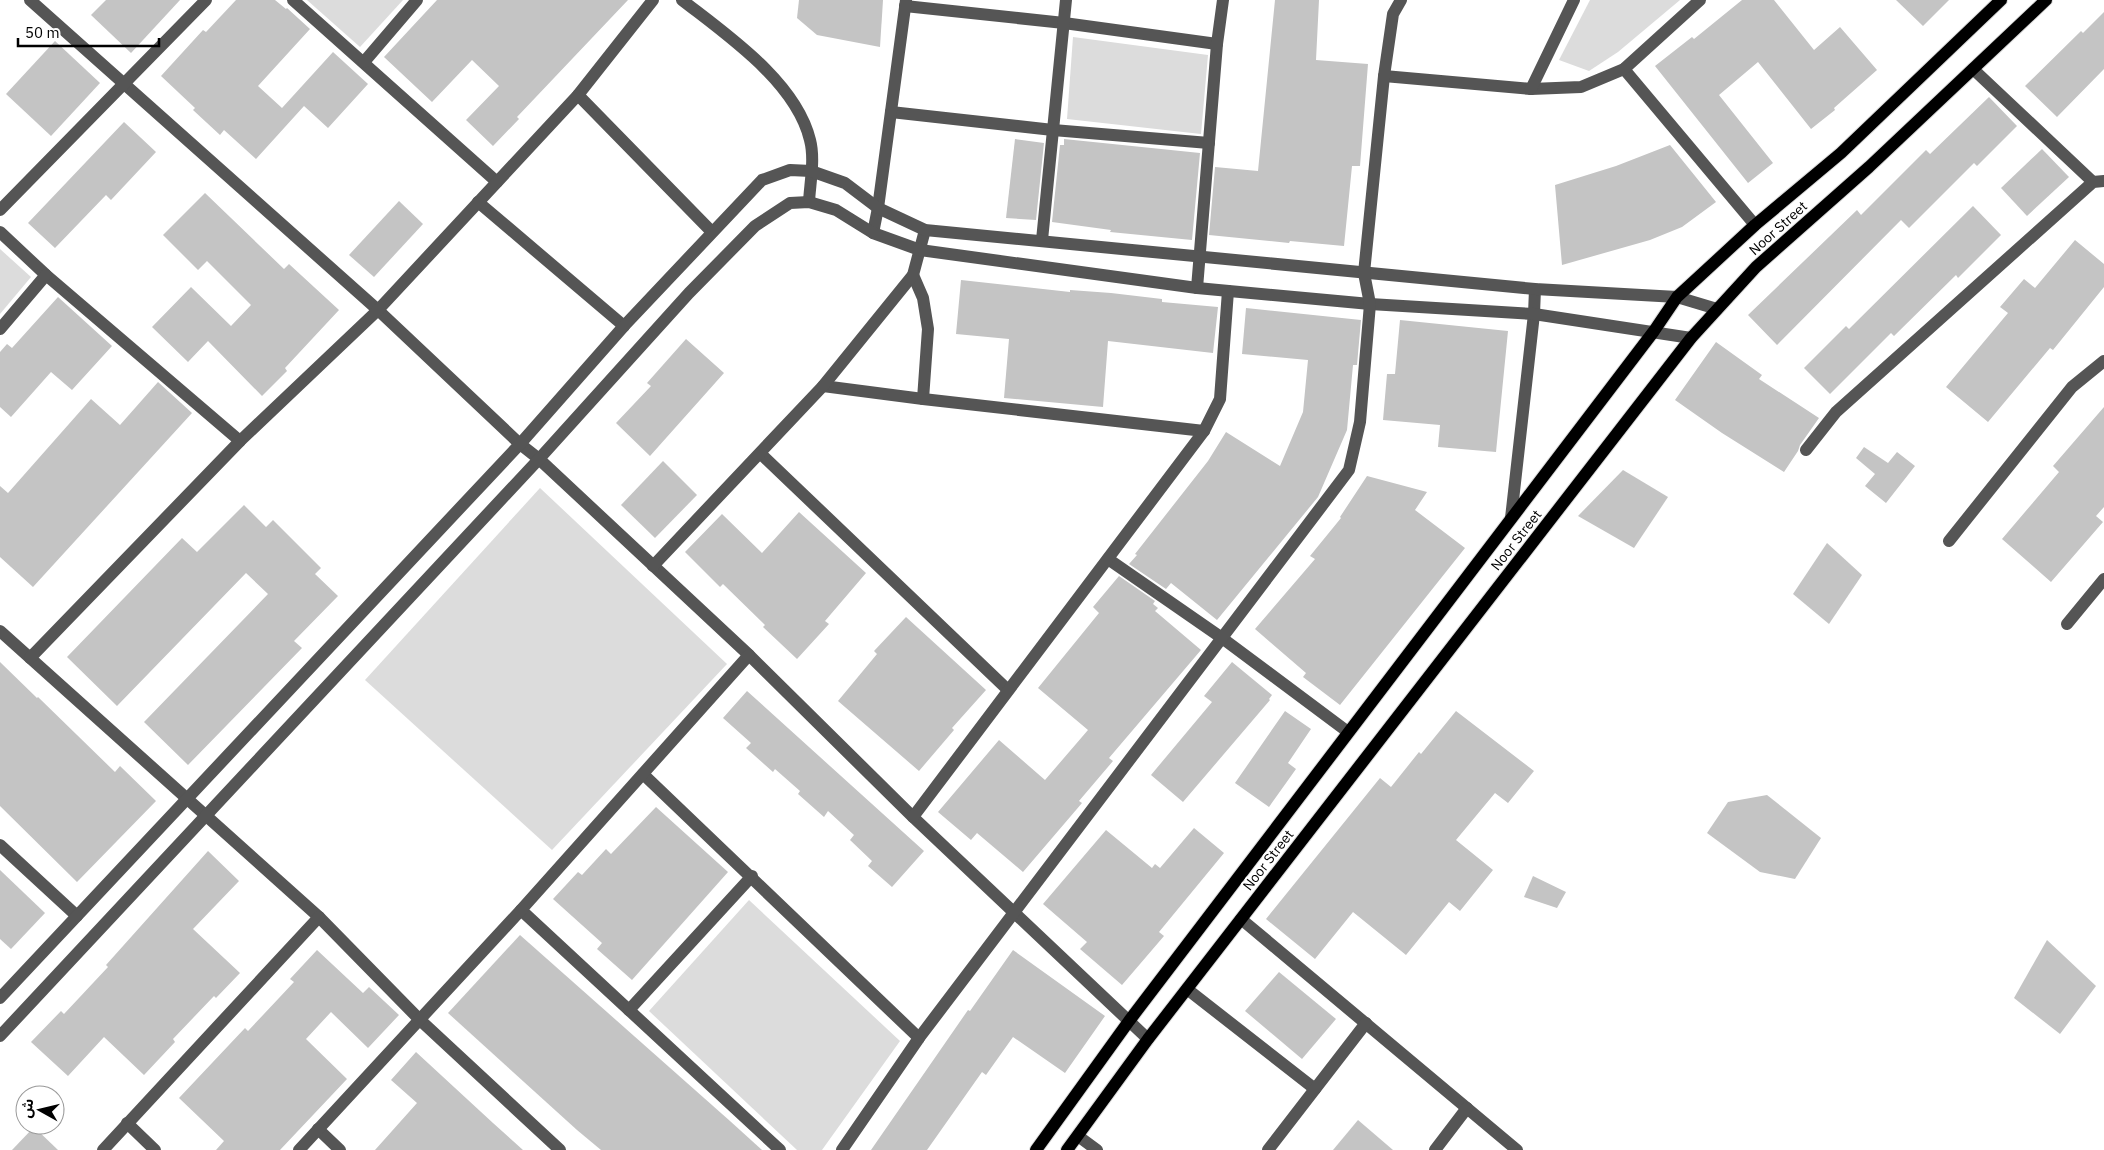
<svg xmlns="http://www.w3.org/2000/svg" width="2104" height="1150" font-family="'IBM Plex Sans','Noto Sans Arabic',sans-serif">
	<rect width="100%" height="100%" fill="#fff"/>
	<g fill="#dcdcdc">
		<path d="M307,0H403L360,47Z"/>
		<path d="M1590,0H1680L1618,52L1589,71L1559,60Z"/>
		<path d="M1073,37L1208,55L1201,134L1067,119Z"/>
		<path d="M0,249L31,277L0,314Z"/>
		<path d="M540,488L727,664L552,850L365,680Z"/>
		<path d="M749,900L900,1041L822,1150H797L649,1011Z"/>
	</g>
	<g fill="#c4c4c4">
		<path d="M106,0H180L131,53L91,15Z"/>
		<path d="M236,0H275L286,9L287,8L310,29L258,86L282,108L333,52L368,84L328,128L304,106L256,159L224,130L220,135L193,110L195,108L161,76L203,30L206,32Z"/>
		<path d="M437,0H628L517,117L519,119L493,146L466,120L499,86L472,60L432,102L384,57Z"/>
		<path d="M799,0H883L880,47L817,35L797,18Z"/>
		<path d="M1275,0H1319L1316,60L1368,64L1360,166H1352L1344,246L1290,241L1289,243L1209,235L1215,167L1258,171Z"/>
		<path d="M1742,0H1774L1814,50L1840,27L1877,70L1834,108L1835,110L1811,129L1758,62L1719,95L1773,163L1748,183L1655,66L1692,37L1694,39Z"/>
		<path d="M1896,0H1949L1923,26Z"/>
		<path d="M2104,12V69L2057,117L2025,86L2081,31L2083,33Z"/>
		<path d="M55,41L100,83L51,136L6,94Z"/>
		<path d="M1989,97L2017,126L1977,166L1974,163L1909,228L1901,220L1777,345L1748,315L1857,210L1861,215L1926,150L1930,154Z"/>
		<path d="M124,122L156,152L111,200L106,195L55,248L28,223Z"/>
		<path d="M1015,139L1044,143L1036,220L1006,218Z"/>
		<path d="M1064,139L1200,153L1192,240L1110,232L1111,230L1052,222L1060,145H1064Z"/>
		<path d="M1670,145L1716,202L1682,227L1650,240L1562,265L1555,185L1616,166Z"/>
		<path d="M2042,149L2069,177L2027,216L2001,188Z"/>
		<path d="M205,193L284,269L289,264L339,310L285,368L287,371L262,396L208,341L188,362L152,327L191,287L231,326L251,305L207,261L198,270L163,235Z"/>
		<path d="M399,201L423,224L374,277L349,255Z"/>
		<path d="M1973,206L2001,235L1958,278L1956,275L1894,336L1891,333L1830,394L1804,368L1846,326L1849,329Z"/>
		<path d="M2075,240L2104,264V287L2053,350L2050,348L1988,422L1946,387L2008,313L2000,307L2024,279L2035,288Z"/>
		<path d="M961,280L1070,292V290L1111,293L1162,299V302L1218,307L1213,353L1108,341L1103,407L1004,398L1009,339L956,334Z"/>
		<path d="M58,297L112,346L72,390L51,372L11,417L0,407V352L7,344L12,348Z"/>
		<path d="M1246,308L1361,320L1357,365H1353L1347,430L1318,497L1217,620L1171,583L1166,589L1129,564L1137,555L1135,554L1208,461L1226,432L1280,466L1303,412L1308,360L1242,354Z"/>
		<path d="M1400,320L1508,331L1496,452L1438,447L1440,425L1383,420L1387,374H1395Z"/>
		<path d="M686,339L724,373L650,456L616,423L651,386L647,383Z"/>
		<path d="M1716,342L1762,375L1759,379L1819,418L1800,445L1798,451L1784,472L1722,433L1675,400Z"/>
		<path d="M158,382L192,413L33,587L0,557V486L8,493L91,399L120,425Z"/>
		<path d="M2104,407V507L2096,516L2103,522L2051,582L2002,539L2059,472L2053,466Z"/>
		<path d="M1864,447L1888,463L1897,452L1915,466L1886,503L1865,486L1875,474L1856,458Z"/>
		<path d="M663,461L697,495L655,538L621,505Z"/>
		<path d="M1623,470L1668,497L1634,548L1578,516Z"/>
		<path d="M1367,476L1427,492L1415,510L1465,548L1340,705L1303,677L1306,673L1255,629L1315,559L1310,556L1341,518L1340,517Z"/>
		<path d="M244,505L266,527L273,520L321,568L315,574L338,596L294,641L302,648L188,765L144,722L268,594L246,573L117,706L67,657L182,538L197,552Z"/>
		<path d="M799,512L866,573L825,621L829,624L797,659L763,627L765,625L723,584L720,587L685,552L722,514L762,553Z"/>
		<path d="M1827,543L1862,575L1829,624L1793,594Z"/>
		<path d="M1119,576L1155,601L1153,604L1158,608L1155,611L1201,650L1109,758L1113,761L1079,801L1082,803L1023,872L977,833L971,840L938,812L999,740L1045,780L1088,730L1038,688L1099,613L1093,607Z"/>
		<path d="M906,617L986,690L952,728L954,730L919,771L838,701L877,654L874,651Z"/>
		<path d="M0,662L37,698L38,697L115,772L120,766L156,801L77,882L0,806Z"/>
		<path d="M1232,662L1272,695L1269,699L1270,700L1183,802L1151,775L1212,702L1204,696Z"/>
		<path d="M747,691L924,851L892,887L868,866L872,861L850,840L854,835L828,811L824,817L798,794L800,791L775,769L773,772L746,748L751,743L723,718Z"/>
		<path d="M1285,711L1311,729L1288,763L1296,769L1269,807L1235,783Z"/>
		<path d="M1456,711L1534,771L1508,803L1495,793L1456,840L1493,870L1460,911L1449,902L1406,955L1353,912L1315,959L1266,919L1380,778L1391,787L1419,752L1421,754Z"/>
		<path d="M1767,795L1821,838L1795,879L1760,872L1707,833L1728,802Z"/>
		<path d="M656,807L728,872L632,980L597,949L602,943L553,899L578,872L582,875L606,849L611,854Z"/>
		<path d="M1194,828L1224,853L1159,932L1164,936L1122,985L1080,949L1087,942L1043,904L1106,830L1152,868L1155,864L1160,868Z"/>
		<path d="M208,851L239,881L193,929L240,973L216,998L214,996L173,1039L175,1042L144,1075L104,1037L68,1076L31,1042L61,1011L64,1014L108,967L106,965Z"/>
		<path d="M0,870L45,913L11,949L0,939Z"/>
		<path d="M1533,876L1566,892L1557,908L1524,897Z"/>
		<path d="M520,935L730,1121L762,1150H601L577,1130L448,1013Z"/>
		<path d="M2047,940L2096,986L2060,1034L2014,998Z"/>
		<path d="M317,950L363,993L369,987L399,1015L368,1048L331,1012L306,1039L347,1079L280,1150H216L224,1141L179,1098L245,1028L248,1031L294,982L290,979Z"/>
		<path d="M1013,950L1105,1016L1065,1073L1013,1037L986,1075L982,1072L927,1150H871L968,1010L970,1011Z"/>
		<path d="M1279,972L1336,1019L1302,1059L1245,1011Z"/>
		<path d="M416,1052L493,1123L523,1150H375L417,1103L391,1080Z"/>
		<path d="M1358,1120L1393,1150H1333Z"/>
		<path d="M34,1127L58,1150H12Z"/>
	</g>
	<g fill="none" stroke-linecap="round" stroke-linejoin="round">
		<g stroke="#dbdbdb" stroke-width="14">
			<g id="major">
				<path d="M1036,1150L1129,1021L1654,331L1677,297L1755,225L1841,153L2001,0"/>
				<path d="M1067,1150L1148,1039L1691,338L1756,267L1869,167L2046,0"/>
			</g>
		</g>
		<g stroke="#555" stroke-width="12">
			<path d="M30,0L378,310L520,444L539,459L749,655L913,817L1148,1039"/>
			<path d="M293,0L497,182"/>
			<path d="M682,0C727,35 796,82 810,140C815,159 810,183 809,202"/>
			<path d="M905,6L1064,23L1217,44"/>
			<path d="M364,62L417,0"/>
			<path d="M1624,69L1755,225"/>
			<path d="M1973,69L2093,182"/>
			<path d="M1384,76L1531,89L1581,87L1624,69L1700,0"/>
			<path d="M1531,89L1574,0"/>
			<path d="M578,95L711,231"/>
			<path d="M891,112L1053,130L1209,143"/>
			<path d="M478,202L624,326"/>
			<path d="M0,210L206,0"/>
			<path d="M0,232L46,275L240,441"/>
			<path d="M873,233L878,208L906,0"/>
			<path d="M1042,240L1066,0"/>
			<path d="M913,275L923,298L928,329L923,399"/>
			<path d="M1197,288L1217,44L1223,0"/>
			<path d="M0,329L46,275"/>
			<path d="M823,386L923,399L1204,431"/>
			<path d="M1806,450L1836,412L2093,182L2104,181"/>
			<path d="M761,454L1008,690"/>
			<path d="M1511,518L1534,314L1535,289"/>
			<path d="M1949,541L2072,387L2104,361"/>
			<path d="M1108,559L1222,638L1348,732"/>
			<path d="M653,566L823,386L913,275L925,230"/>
			<path d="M2067,624L2104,579"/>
			<path d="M0,631L319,917L419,1019L560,1150"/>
			<path d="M30,658L240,441L378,310L578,95L653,0"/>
			<path d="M643,774L919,1038"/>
			<path d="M913,817L1204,431L1220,399L1228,291"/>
			<path d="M0,845L77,916"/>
			<path d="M521,910L780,1150"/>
			<path d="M1241,919L1517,1150"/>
			<path d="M1187,989L1315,1089"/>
			<path d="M0,998L520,444L624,326L762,180L790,170L811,171L845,183L878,208L925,230L1535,289L1677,297L1717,309"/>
			<path d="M629,1010L752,876"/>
			<path d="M0,1036L539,459L689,293L755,226L790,203L809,202L836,210L873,233L920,250L1197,288L1370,304L1534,314L1691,338"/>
			<path d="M127,1123L155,1150"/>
			<path d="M318,1129L340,1150"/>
			<path d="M1078,1136L1097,1150"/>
			<path d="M103,1150L319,917"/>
			<path d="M299,1150L521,910L749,655"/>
			<path d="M842,1150L919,1038L1349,470L1360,422L1370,304L1364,273L1384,76L1393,14L1401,0"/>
			<path d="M1268,1150L1366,1023"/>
			<path d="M1435,1150L1467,1108"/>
		</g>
		<use href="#major" stroke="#000" stroke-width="12"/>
	</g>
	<g text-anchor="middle" stroke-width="4" stroke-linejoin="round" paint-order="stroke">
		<g font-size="14" fill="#000" stroke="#fff">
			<text transform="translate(1778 228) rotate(-42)" y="5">Noor Street</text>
			<text transform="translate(1516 540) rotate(-52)" y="5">Noor Street</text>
			<text transform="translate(1268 860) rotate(-52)" y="5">Noor Street</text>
		</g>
	</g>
	<g transform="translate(40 1110) rotate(278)"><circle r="24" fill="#ffffff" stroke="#999999"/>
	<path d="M0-4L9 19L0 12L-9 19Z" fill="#000000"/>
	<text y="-8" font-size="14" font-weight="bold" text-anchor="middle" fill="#000000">ش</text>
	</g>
	<path d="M18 38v8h141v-8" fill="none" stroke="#000000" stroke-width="2.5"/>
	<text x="25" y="38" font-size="15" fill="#000000" stroke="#ffffff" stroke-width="4" paint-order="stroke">50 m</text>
</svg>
